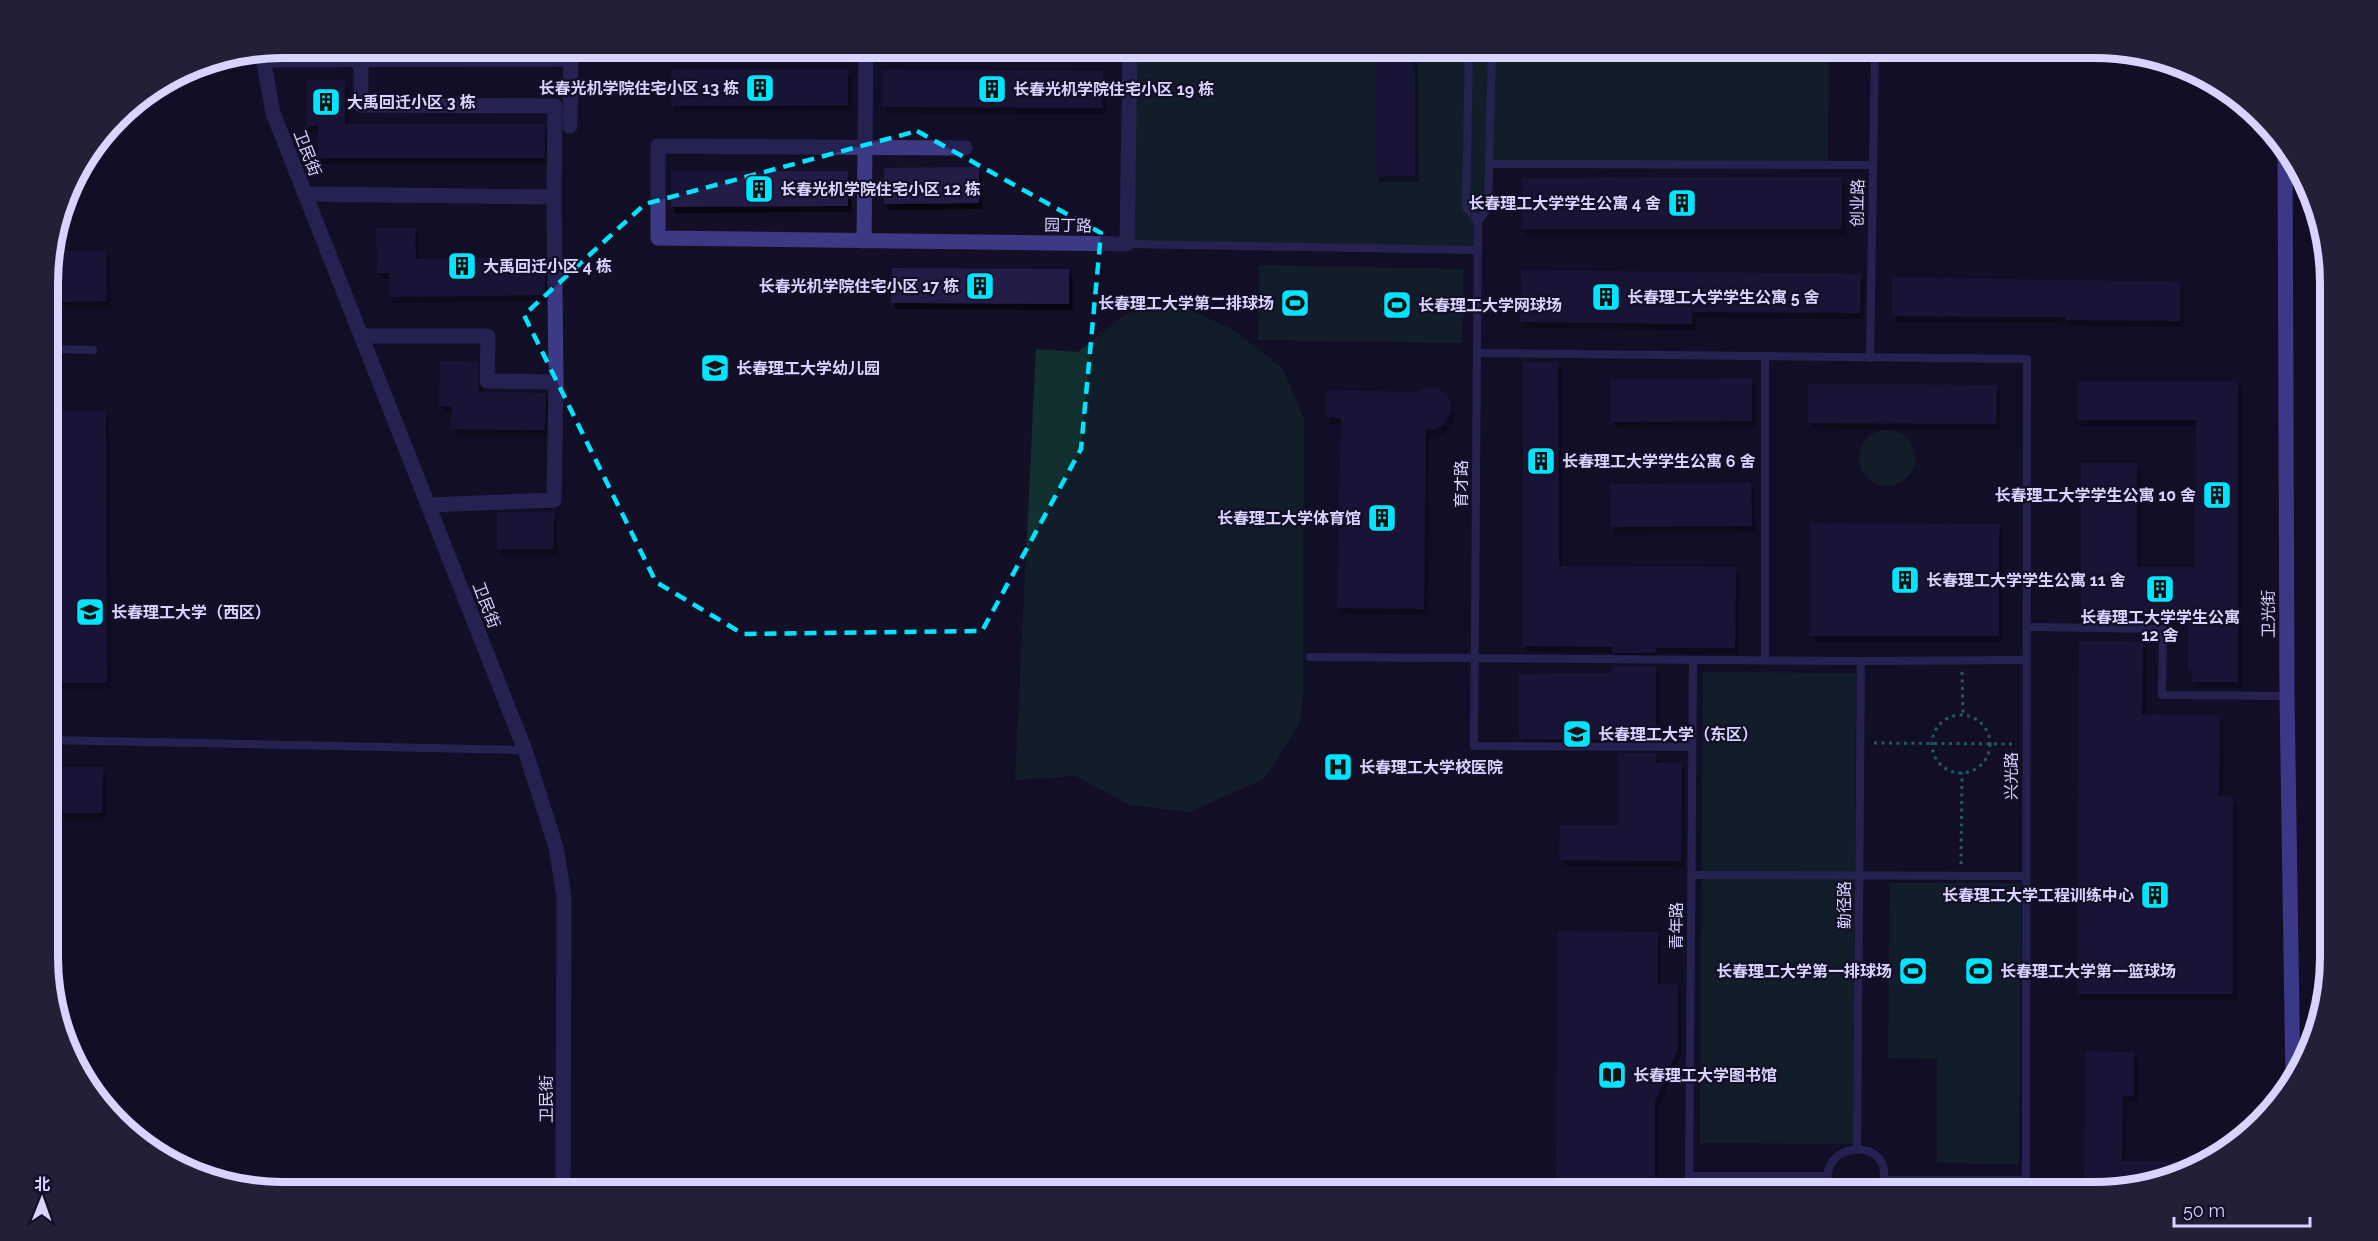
<svg xmlns="http://www.w3.org/2000/svg" width="2378" height="1241" font-family="Raleway,'Noto Sans SC',sans-serif">
	<defs>
		<filter id="shadow"><feDropShadow dx="3.5" dy="6" stdDeviation="0" flood-color="#0009"/></filter>
	</defs>
	<rect width="100%" height="100%" fill="#130f26"/>
	<g fill="#12302f">
		<path d="M1130,48H1829L1828,165L1489,164L1488,208L1478,222L1477,250L1127,244Z"/>
		<path d="M1259,265L1463,269L1462,343L1258,340Z"/>
		<path d="M1183,307L1232,329L1283,369L1304,419L1303,689L1301,721L1264,779L1189,812L1130,805L1075,776L1015,780L1036,349L1078,352L1127,313Z"/>
		<circle cx="1887" cy="458" r="28"/>
		<path d="M1703,672L1856,673L1853,1144L1700,1143Z"/>
		<path d="M1890,883H2021L2019,1164L1937,1163V1059L1888,1058Z"/>
	</g>
	<g fill="#241b47" filter="url(#shadow)">
		<path d="M1375,48H1414L1415,176H1376Z"/>
		<path d="M671,70H848V105L671,106Z"/>
		<path d="M882,70L1103,71L1102,108L882,107Z"/>
		<path d="M307,80H345V124H545V158H318V126H306Z"/>
		<path d="M979,167V203L884,204V168Z"/>
		<path d="M671,171H848V206L671,207Z"/>
		<path d="M1842,177V229H1522V178Z"/>
		<path d="M376,228H415L416,259L545,257V295L389,297V273H377Z"/>
		<path d="M53,251H106L107,301L49,302V268Z"/>
		<path d="M892,268L1069,269V304L891,303Z"/>
		<path d="M1521,270L1861,274L1860,313L1692,312V324L1520,322Z"/>
		<path d="M1892,277L2180,282V321L2066,320V317L1892,316Z"/>
		<path d="M440,361L478,362L479,392L546,393L545,430L451,429L452,406H439Z"/>
		<path d="M1523,362H1558L1559,566L1736,567L1735,648H1655L1656,653H1612V647L1523,646Z"/>
		<path d="M1752,378V421L1611,422V379Z"/>
		<path d="M2078,381H2238V682H2192V670L2188,671V612H2081V463H2137V567H2195L2196,420H2078Z"/>
		<path d="M1808,384L1997,385L1996,424L1808,423Z"/>
		<path d="M1427,387L1440,389L1449,399L1451,405V413L1443,425L1437,429L1426,430L1424,609L1337,608L1341,418H1326V390L1417,392Z"/>
		<path d="M49,411H106L107,683H49V638H56V458H49Z"/>
		<path d="M1751,483L1752,526L1611,527L1610,484Z"/>
		<rect x="497" y="512" width="57" height="37"/>
		<path d="M1810,523L1999,524V636H1810Z"/>
		<path d="M2079,641L2143,642L2142,714L2220,715L2219,796L2233,797V994H2077Z"/>
		<path d="M1612,666H1656V740L1519,739L1518,674L1612,673Z"/>
		<path d="M1618,753H1656V763H1682L1681,861L1559,860L1560,825H1618Z"/>
		<path d="M50,767H103L102,813H50Z"/>
		<path d="M1557,931L1658,932V984H1678V1049L1655,1102V1193H1556Z"/>
		<path d="M2085,1051L2134,1052V1096H2123L2122,1161L2209,1162L2170,1181L2110,1193H2084Z"/>
	</g>
	<g fill="none" stroke-linecap="round" stroke-linejoin="round">
		<g stroke="#2fb8b0" stroke-width="3" stroke-dasharray="3 4.5" stroke-linecap="butt">
			<path d="M1962,672L1963,715"/>
			<circle cx="1961" cy="744" r="29"/>
			<path d="M1874,743L2014,744"/>
			<path d="M1961,864L1962,773"/>
		</g>
		<g stroke="#3d3a85" stroke-width="8">
			<path d="M1469,48L1466,207L1478,222L1488,208L1492,48"/>
			<path d="M1489,164L1873,165"/>
			<path d="M1478,222L1474,746L1692,747"/>
			<path d="M1127,244L1477,250"/>
			<path d="M49,349L93,350"/>
			<path d="M1477,353L2027,359L2026,1193"/>
			<path d="M1870,358L1875,48"/>
			<path d="M2027,627L2163,629L2162,695L2287,696"/>
			<path d="M1310,657L1861,661L2026,660"/>
			<path d="M1765,660V357"/>
			<path d="M50,740L525,750"/>
			<path d="M1691,875L2026,876"/>
			<path d="M1857,1149L1861,661"/>
			<path d="M1689,1176H1827"/>
			<path d="M1884,1180H2026"/>
			<path d="M1689,1193L1693,660"/>
			<path d="M1831,1193C1811,1144 1885,1135 1884,1174C1884,1181 1885,1187 1882,1193"/>
		</g>
		<g stroke="#3d3a85" stroke-width="15">
			<path d="M677,49L1130,51"/>
			<path d="M262,60L571,59"/>
			<path d="M570,126L571,48"/>
			<path d="M965,148L658,146V238L1127,244L1130,48"/>
			<path d="M305,194L554,197L555,106L361,105V58"/>
			<path d="M554,197L556,382"/>
			<path d="M864,241L866,48"/>
			<path d="M361,336H488L487,381L556,382L554,500L429,505"/>
		</g>
		<path stroke="#3d3a85" stroke-width="15" d="M262,52L273,113L525,750L556,847L564,896L563,1193"/>
		<path stroke="#6f6bff" stroke-width="15" d="M2285,147L2287,696L2293,1081"/>
	</g>
	<path d="M0 0H2378V1241H0ZM917,131L1101,233L1081,449L982,631L743,634L656,582L524,315L645,204Z" fill="#130f26" fill-opacity=".55" fill-rule="evenodd"/>
	<path fill="none" stroke="#00e5ff" stroke-width="4.5" stroke-dasharray="12 8" stroke-linejoin="round" d="M917,131L1101,233L1081,449L982,631L743,634L656,582L524,315L645,204Z"/>
	<defs>
		<g id="building-square" transform="scale(1.5)"><rect x="-9" y="-9" width="18" height="18" rx="4" fill="#00e5ff" stroke="#130f26"/><path d="M-4-6H4V6H1V3H-1V6H-4ZM-2.5-4.3h1.7v1.8h-1.7ZM.8-4.3h1.7v1.8H.8ZM-2.5-1h1.7V.8h-1.7ZM.8-1h1.7V.8H.8Z" fill="#111"/></g>
		<g id="stadium-square" transform="scale(1.5)"><rect x="-9" y="-9" width="18" height="18" rx="4" fill="#00e5ff" stroke="#130f26"/><path d="M0-5a6.5 5 0 1 0 0 10a6.5 5 0 1 0 0-10ZM-3.5-1.8h7v3.6h-7Z" fill="#111"/></g>
		<g id="school-square" transform="scale(1.5)"><rect x="-9" y="-9" width="18" height="18" rx="4" fill="#00e5ff" stroke="#130f26"/><path d="M0-5L7-2L0 1L-7-2ZM-4 1L0 2.5L4 1V4Q0 6-4 4Z" fill="#111"/></g>
		<g id="university-square" transform="scale(1.5)"><rect x="-9" y="-9" width="18" height="18" rx="4" fill="#00e5ff" stroke="#130f26"/><path d="M0-5L7-2L0 1L-7-2ZM-4 1L0 2.5L4 1V4Q0 6-4 4Z" fill="#111"/></g>
		<g id="hospital-square" transform="scale(1.5)"><rect x="-9" y="-9" width="18" height="18" rx="4" fill="#00e5ff" stroke="#130f26"/><path d="M-5-5h3v3.5h4V-5h3V5h-3V1.5h-4V5h-3Z" fill="#111"/></g>
		<g id="library-square" transform="scale(1.5)"><rect x="-9" y="-9" width="18" height="18" rx="4" fill="#00e5ff" stroke="#130f26"/><path d="M-6-4Q-3-5.5-.7-3.5V5Q-3 3-6 4ZM6-4Q3-5.5 .7-3.5V5Q3 3 6 4Z" fill="#111"/></g>
	</defs>
	<g fill-rule="evenodd">
		<use href="#building-square" x="760" y="88"/>
		<use href="#building-square" x="992" y="89"/>
		<use href="#building-square" x="326" y="102"/>
		<use href="#building-square" x="759" y="189"/>
		<use href="#building-square" x="1682" y="203"/>
		<use href="#building-square" x="462" y="266"/>
		<use href="#building-square" x="980" y="286"/>
		<use href="#building-square" x="1606" y="297"/>
		<use href="#stadium-square" x="1295" y="303"/>
		<use href="#stadium-square" x="1397" y="305"/>
		<use href="#school-square" x="715" y="368"/>
		<use href="#building-square" x="1541" y="461"/>
		<use href="#building-square" x="2217" y="495"/>
		<use href="#building-square" x="1382" y="518"/>
		<use href="#building-square" x="1905" y="580"/>
		<use href="#building-square" x="2160" y="589"/>
		<use href="#university-square" x="90" y="612"/>
		<use href="#university-square" x="1577" y="734"/>
		<use href="#hospital-square" x="1338" y="767"/>
		<use href="#building-square" x="2155" y="895"/>
		<use href="#stadium-square" x="1913" y="971"/>
		<use href="#stadium-square" x="1979" y="971"/>
		<use href="#library-square" x="1612" y="1075"/>
	</g>
	<g text-anchor="middle" stroke-width="4.5" stroke-linejoin="round" paint-order="stroke">
		<g font-size="16" font-weight="bold" fill="#d9d4ff" stroke="#130f26" text-anchor="start">
			<text x="739" y="94" text-anchor="end">长春光机学院住宅小区 13 栋</text>
			<text x="1013" y="95">长春光机学院住宅小区 19 栋</text>
			<text x="347" y="108">大禹回迁小区 3 栋</text>
			<text x="780" y="195">长春光机学院住宅小区 12 栋</text>
			<text x="1661" y="209" text-anchor="end">长春理工大学学生公寓 4 舍</text>
			<text x="483" y="272">大禹回迁小区 4 栋</text>
			<text x="959" y="292" text-anchor="end">长春光机学院住宅小区 17 栋</text>
			<text x="1627" y="303">长春理工大学学生公寓 5 舍</text>
			<text x="1274" y="309" text-anchor="end">长春理工大学第二排球场</text>
			<text x="1418" y="311">长春理工大学网球场</text>
			<text x="736" y="374">长春理工大学幼儿园</text>
			<text x="1562" y="467">长春理工大学学生公寓 6 舍</text>
			<text x="2196" y="501" text-anchor="end">长春理工大学学生公寓 10 舍</text>
			<text x="1361" y="524" text-anchor="end">长春理工大学体育馆</text>
			<text x="1926" y="586">长春理工大学学生公寓 11 舍</text>
			<text x="111" y="618">长春理工大学（西区）</text>
			<text x="2160" y="623" text-anchor="middle">长春理工大学学生公寓<tspan x="2160" dy="18">12 舍</tspan></text>
			<text x="1598" y="740">长春理工大学（东区）</text>
			<text x="1359" y="773">长春理工大学校医院</text>
			<text x="2134" y="901" text-anchor="end">长春理工大学工程训练中心</text>
			<text x="1892" y="977" text-anchor="end">长春理工大学第一排球场</text>
			<text x="2000" y="977">长春理工大学第一篮球场</text>
			<text x="1633" y="1081">长春理工大学图书馆</text>
		</g>
		<g font-size="16" fill="#d9d4ff" stroke="#130f26">
			<text transform="translate(308 153) rotate(69)" y="6">卫民街</text>
			<text transform="translate(1857 203) rotate(-89)" y="6">创业路</text>
			<text transform="translate(1068 225) rotate(1)" y="6">园丁路</text>
			<text transform="translate(1461 484) rotate(-90)" y="6">育才路</text>
			<text transform="translate(487 605) rotate(69)" y="6">卫民街</text>
			<text transform="translate(2268 614) rotate(-90)" y="6">卫光街</text>
			<text transform="translate(2011 776) rotate(-90)" y="6">兴光路</text>
			<text transform="translate(1844 905) rotate(-90)" y="6">勤径路</text>
			<text transform="translate(1676 926) rotate(-90)" y="6">青年路</text>
			<text transform="translate(546 1099) rotate(-90)" y="6">卫民街</text>
		</g>
	</g>
	<path d="M0 0H2378V1241H0ZM283 58H2095A225 225 0 0 1 2320 283V957A225 225 0 0 1 2095 1182H283A225 225 0 0 1 58 957V283A225 225 0 0 1 283 58Z" fill="#231f37" fill-rule="evenodd"/>
	<path fill="none" stroke="#d9d4ff" stroke-width="8" d="M283 58H2095A225 225 0 0 1 2320 283V957A225 225 0 0 1 2095 1182H283A225 225 0 0 1 58 957V283A225 225 0 0 1 283 58Z"/>
	<g transform="translate(42 1199) rotate(1)" stroke="#130f26" stroke-width="4.5" paint-order="stroke">
	<path d="M0-4.5L10 22L0 15L-10 22Z" fill="#d9d4ff"/>
	<text y="-9" font-size="16" font-weight="bold" text-anchor="middle" fill="#d9d4ff">北</text>
	</g>
	<path d="M2174 1217v9h136v-9" fill="none" stroke="#d9d4ff" stroke-width="3"/>
	<text x="2183" y="1217" font-size="18" fill="#d9d4ff" stroke="#130f26" stroke-width="4.5" paint-order="stroke">50 m</text>
</svg>
